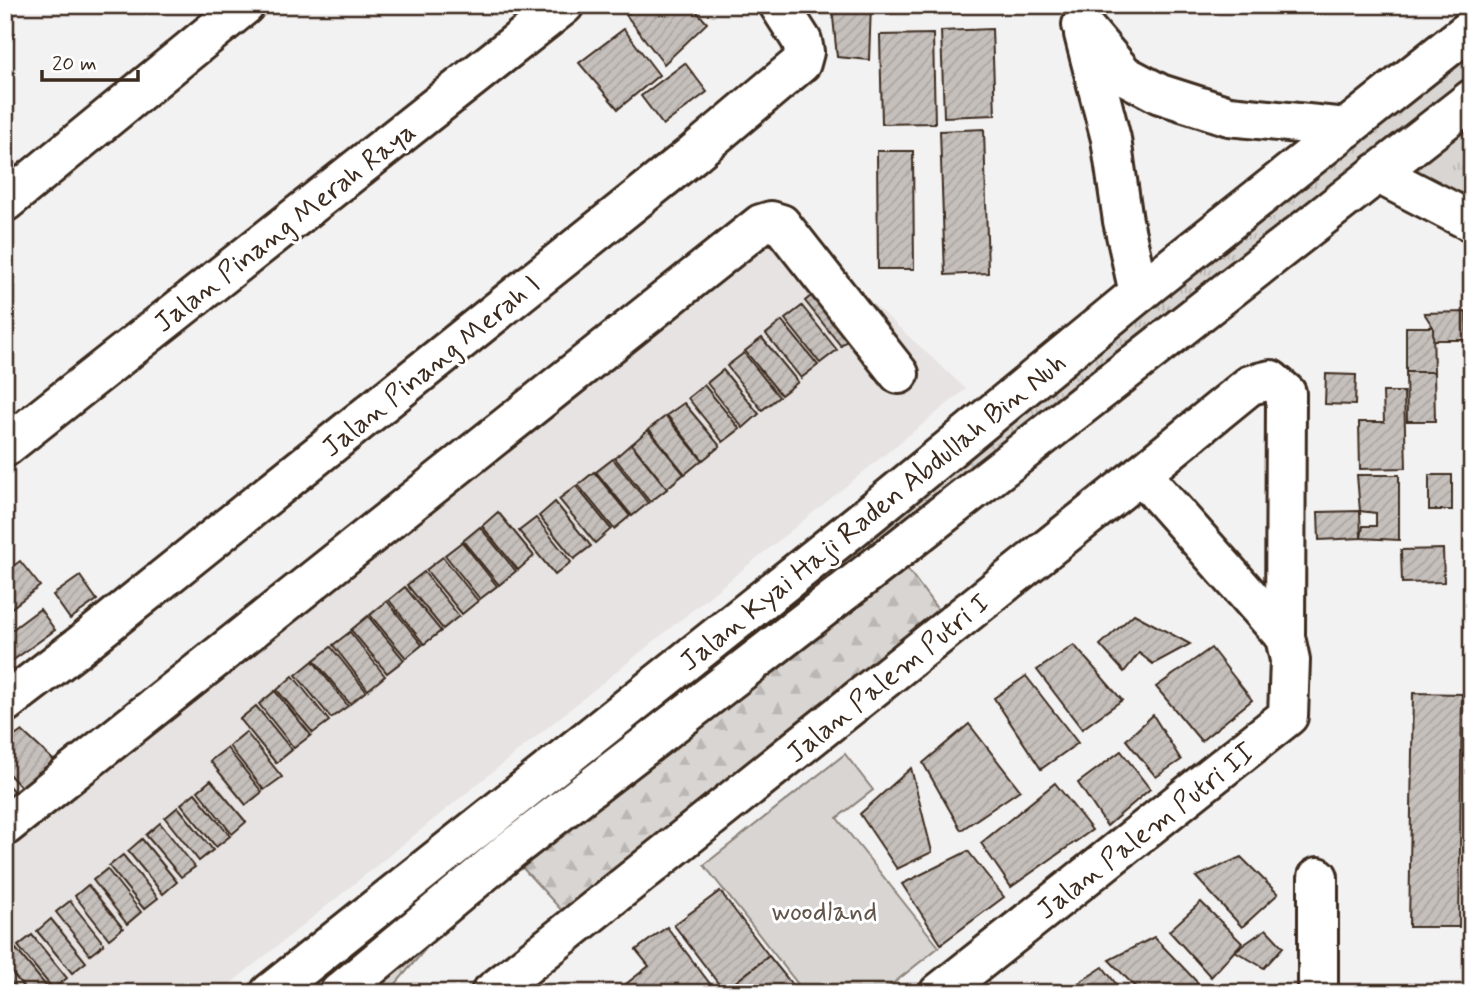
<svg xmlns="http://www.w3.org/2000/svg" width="1477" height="998" font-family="Mynerve,sans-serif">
	<defs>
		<pattern id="grass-tufts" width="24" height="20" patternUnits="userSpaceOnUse" patternTransform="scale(1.75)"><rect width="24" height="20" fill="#d8d5d2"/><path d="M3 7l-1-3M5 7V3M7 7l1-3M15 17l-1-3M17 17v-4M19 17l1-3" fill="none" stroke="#bab7b4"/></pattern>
		<pattern id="forest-firs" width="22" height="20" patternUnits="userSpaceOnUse" patternTransform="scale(1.75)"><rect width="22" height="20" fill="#d8d5d2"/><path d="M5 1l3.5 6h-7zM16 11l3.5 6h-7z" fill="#bab7b4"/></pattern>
		<pattern id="building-hatch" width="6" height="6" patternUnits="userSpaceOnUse" patternTransform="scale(1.75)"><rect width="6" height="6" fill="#c6c0bd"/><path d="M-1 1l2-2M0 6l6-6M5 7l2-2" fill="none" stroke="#aba5a2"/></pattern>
	</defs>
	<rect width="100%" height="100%" fill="#f3f2f2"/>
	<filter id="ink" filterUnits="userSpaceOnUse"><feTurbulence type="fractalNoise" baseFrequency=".0143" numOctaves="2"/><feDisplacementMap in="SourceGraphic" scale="14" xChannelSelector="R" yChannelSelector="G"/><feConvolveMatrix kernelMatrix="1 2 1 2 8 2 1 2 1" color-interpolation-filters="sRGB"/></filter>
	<g filter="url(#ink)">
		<path fill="#e6e3e2" d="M781,219L966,389L219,993H5V853Z"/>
		<path fill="url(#grass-tufts)" stroke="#8a8078" stroke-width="2" d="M1472,30V222L1377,174L508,852L388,993H272Z"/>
		<path fill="url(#forest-firs)" stroke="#8a8078" stroke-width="2" d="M895,552L941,614L563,912L508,852Z"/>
		<path fill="#d8d5d2" stroke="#8a8078" stroke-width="2" d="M845,754L873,790L837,818L939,947L881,993H805L704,865Z"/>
		<g fill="url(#building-hatch)" stroke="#3b2a1e" stroke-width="2">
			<path d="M642,5H691L707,23L664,64L626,15Z"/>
			<path d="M842,5H871L869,60L837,57L832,7Z"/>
			<path d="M624,29L659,75L618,109L579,63Z"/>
			<path d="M992,29L995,115L944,117L941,31Z"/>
			<path d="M933,34L935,123L882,124L880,35Z"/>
			<path d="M685,63L707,92L663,125L641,96Z"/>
			<path d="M984,129L988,273L945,275L940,131Z"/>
			<path d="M877,151H913L914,269H878Z"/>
			<path d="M821,288L857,332L841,346L805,301Z"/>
			<path d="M802,306L837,350L820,363L785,319Z"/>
			<path d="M1466,312L1467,340H1433V327L1424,313Z"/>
			<path d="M782,321L818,365L801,378L766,334Z"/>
			<path d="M1406,327H1433L1434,372H1406Z"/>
			<path d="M762,338L798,382L781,395L745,351Z"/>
			<path d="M744,353L779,397L762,410L727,366Z"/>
			<path d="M723,370L759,414L743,428L707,383Z"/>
			<path d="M1406,372H1434L1435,421H1407Z"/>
			<path d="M1326,374L1356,375L1355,405L1325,404Z"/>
			<path d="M704,385L740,429L723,442L688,398Z"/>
			<path d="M1383,392H1404L1406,468L1360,469L1359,422H1384Z"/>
			<path d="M684,403L720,446L703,460L667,415Z"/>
			<path d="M666,416L702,460L685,474L649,429Z"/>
			<path d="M648,430L684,474L667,488L632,444Z"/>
			<path d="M631,444L667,489L650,502L615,458Z"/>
			<path d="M613,459L648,503L632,516L596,472Z"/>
			<path d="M594,472L630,516L614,529L578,485Z"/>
			<path d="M1357,475H1399V540L1361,538L1363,526H1376V513L1360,511Z"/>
			<rect x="1429" y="475" width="23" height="35"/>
			<path d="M576,486L611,529L595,543L559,499Z"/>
			<path d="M555,502L591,546L574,559L539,516Z"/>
			<path d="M1360,511L1361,538L1319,540L1318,512Z"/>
			<path d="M498,512L534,556L518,570L482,526Z"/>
			<path d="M536,518L571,562L555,575L519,531Z"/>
			<path d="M480,527L516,571L499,585L463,541Z"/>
			<path d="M462,542L497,586L480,599L445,555Z"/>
			<path d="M1443,549L1444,582L1402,583L1401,550Z"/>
			<path d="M443,557L478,601L462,614L426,570Z"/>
			<path d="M20,561L40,586L5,613V572Z"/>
			<path d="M424,572L459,616L443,629L407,585Z"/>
			<path d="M80,576L97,600L70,619L53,595Z"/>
			<path d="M405,587L441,631L424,644L389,600Z"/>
			<path d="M387,601L422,645L406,658L370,615Z"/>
			<path d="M40,609L55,630L5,666V635Z"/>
			<path d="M1134,614L1190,644L1153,664L1139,653L1124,672L1100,645Z"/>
			<path d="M368,616L404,660L387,673L351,630Z"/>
			<path d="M350,632L385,676L368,690L333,645Z"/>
			<path d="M1074,645L1122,700L1082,729L1037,670Z"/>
			<path d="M331,647L366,691L350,704L314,660Z"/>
			<path d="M1211,648L1252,700L1201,741L1156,687Z"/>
			<path d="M313,661L348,706L331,718L296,675Z"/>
			<path d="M293,676L329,721L313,733L277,690Z"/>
			<path d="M1026,676L1078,743L1041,769L994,698Z"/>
			<path d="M275,691L311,735L294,748L259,704Z"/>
			<path d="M1413,693L1462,694L1459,927H1409Z"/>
			<path d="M256,706L292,750L276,763L240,719Z"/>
			<path d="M1153,715L1181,760L1156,777L1126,740Z"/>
			<path d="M969,724L1020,790L961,830L923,763Z"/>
			<path d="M22,731L63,769L30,797L5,770V743Z"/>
			<path d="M246,732L282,777L264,790L229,746Z"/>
			<path d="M227,748L262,792L246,805L210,761Z"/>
			<path d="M1121,751L1150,789L1107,826L1078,783Z"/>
			<path d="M911,768L932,852L897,869L860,814Z"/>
			<path d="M211,780L246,822L232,834L198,791Z"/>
			<path d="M5,782L20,798L5,811Z"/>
			<path d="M1055,783L1092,830L1011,887L981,843Z"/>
			<path d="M195,793L230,836L216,847L181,804Z"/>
			<path d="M178,807L213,850L199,861L165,818Z"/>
			<path d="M160,823L195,867L181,877L146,835Z"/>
			<path d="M142,839L177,882L163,894L128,851Z"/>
			<path d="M968,851L1004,897L941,944L902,884Z"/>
			<path d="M123,855L158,898L144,909L109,866Z"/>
			<path d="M1241,857L1278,894L1242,927L1196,877Z"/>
			<path d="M107,869L141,912L127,924L93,880Z"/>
			<path d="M88,885L123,928L109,939L75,896Z"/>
			<path d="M720,891L769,956L724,991L674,925Z"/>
			<path d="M70,901L104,944L90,955L56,912Z"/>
			<path d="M1201,902L1242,943L1211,977L1169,931Z"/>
			<path d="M51,919L86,962L72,973L37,931Z"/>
			<path d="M667,927L717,993H633L626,984L649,966L636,950Z"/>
			<path d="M1266,929L1283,947L1264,968L1235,951Z"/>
			<path d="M32,935L67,978L53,989L18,946Z"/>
			<path d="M1154,937L1198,983L1180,993H1141L1109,960Z"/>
			<path d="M16,949L51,992L50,993H28L5,964V958Z"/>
			<path d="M769,956L799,993H725L724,991Z"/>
			<path d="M1103,967L1123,993H1063Z"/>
			<path d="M5,974L20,993H5Z"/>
		</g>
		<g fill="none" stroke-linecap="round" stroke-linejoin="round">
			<g stroke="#3b2a1e" stroke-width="44">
				<g id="street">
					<path d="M1082,25L1124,75L1160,94L1229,116L1347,128"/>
					<path d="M1084,34L1111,139L1123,221L1139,293"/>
					<path d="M1377,173L1472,222"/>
					<path d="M5,202L245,5"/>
					<path d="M5,447L564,5"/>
					<path d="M1141,474L1285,637"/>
					<path d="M5,703L82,644L692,155L801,63L804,52L802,41L779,5"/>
					<path d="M5,826L761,224L771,221L781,224L899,374"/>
					<path d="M1318,877V993"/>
					<path d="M491,993L1141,474L1250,385L1271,380L1286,393L1285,637L1290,660L1288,716L939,993"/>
				</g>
			</g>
			<g stroke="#3b2a1e" stroke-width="44">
				<g id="highway">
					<path d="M270,993L869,515L1139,293L1472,28"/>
					<path d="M339,993L508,852L895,552L1472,99"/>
				</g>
			</g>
			<use href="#street" stroke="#fff" stroke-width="38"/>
			<use href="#highway" stroke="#fff" stroke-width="38"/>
		</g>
	</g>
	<g text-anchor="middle" stroke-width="6" stroke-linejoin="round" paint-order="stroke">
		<g font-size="28" fill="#3b2a1e" stroke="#fff">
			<text transform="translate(284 226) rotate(-38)" y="10">Jalan Pinang Merah Raya</text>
			<text transform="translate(430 365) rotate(-39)" y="10">Jalan Pinang Merah I</text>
			<text transform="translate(872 511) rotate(-39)" y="10">Jalan Kyai Haji Raden Abdullah Bin Nuh</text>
			<text transform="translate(887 677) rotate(-39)" y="10">Jalan Palem Putri I</text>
			<text transform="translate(1145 830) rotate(-38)" y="10">Jalan Palem Putri II</text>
		</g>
		<g font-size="28" fill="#62554b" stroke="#fff">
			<text x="824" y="920">woodland</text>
		</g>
	</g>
	<rect width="1477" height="998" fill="none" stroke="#fff" stroke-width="28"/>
	<rect x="14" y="14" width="1449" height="970" fill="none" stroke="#3b2a1e" stroke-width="2.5" filter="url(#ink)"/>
	<path d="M42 70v10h96v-10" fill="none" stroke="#3b2a1e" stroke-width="3.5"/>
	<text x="52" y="70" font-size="21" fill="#3b2a1e" stroke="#ffffff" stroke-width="5" paint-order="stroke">20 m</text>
</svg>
